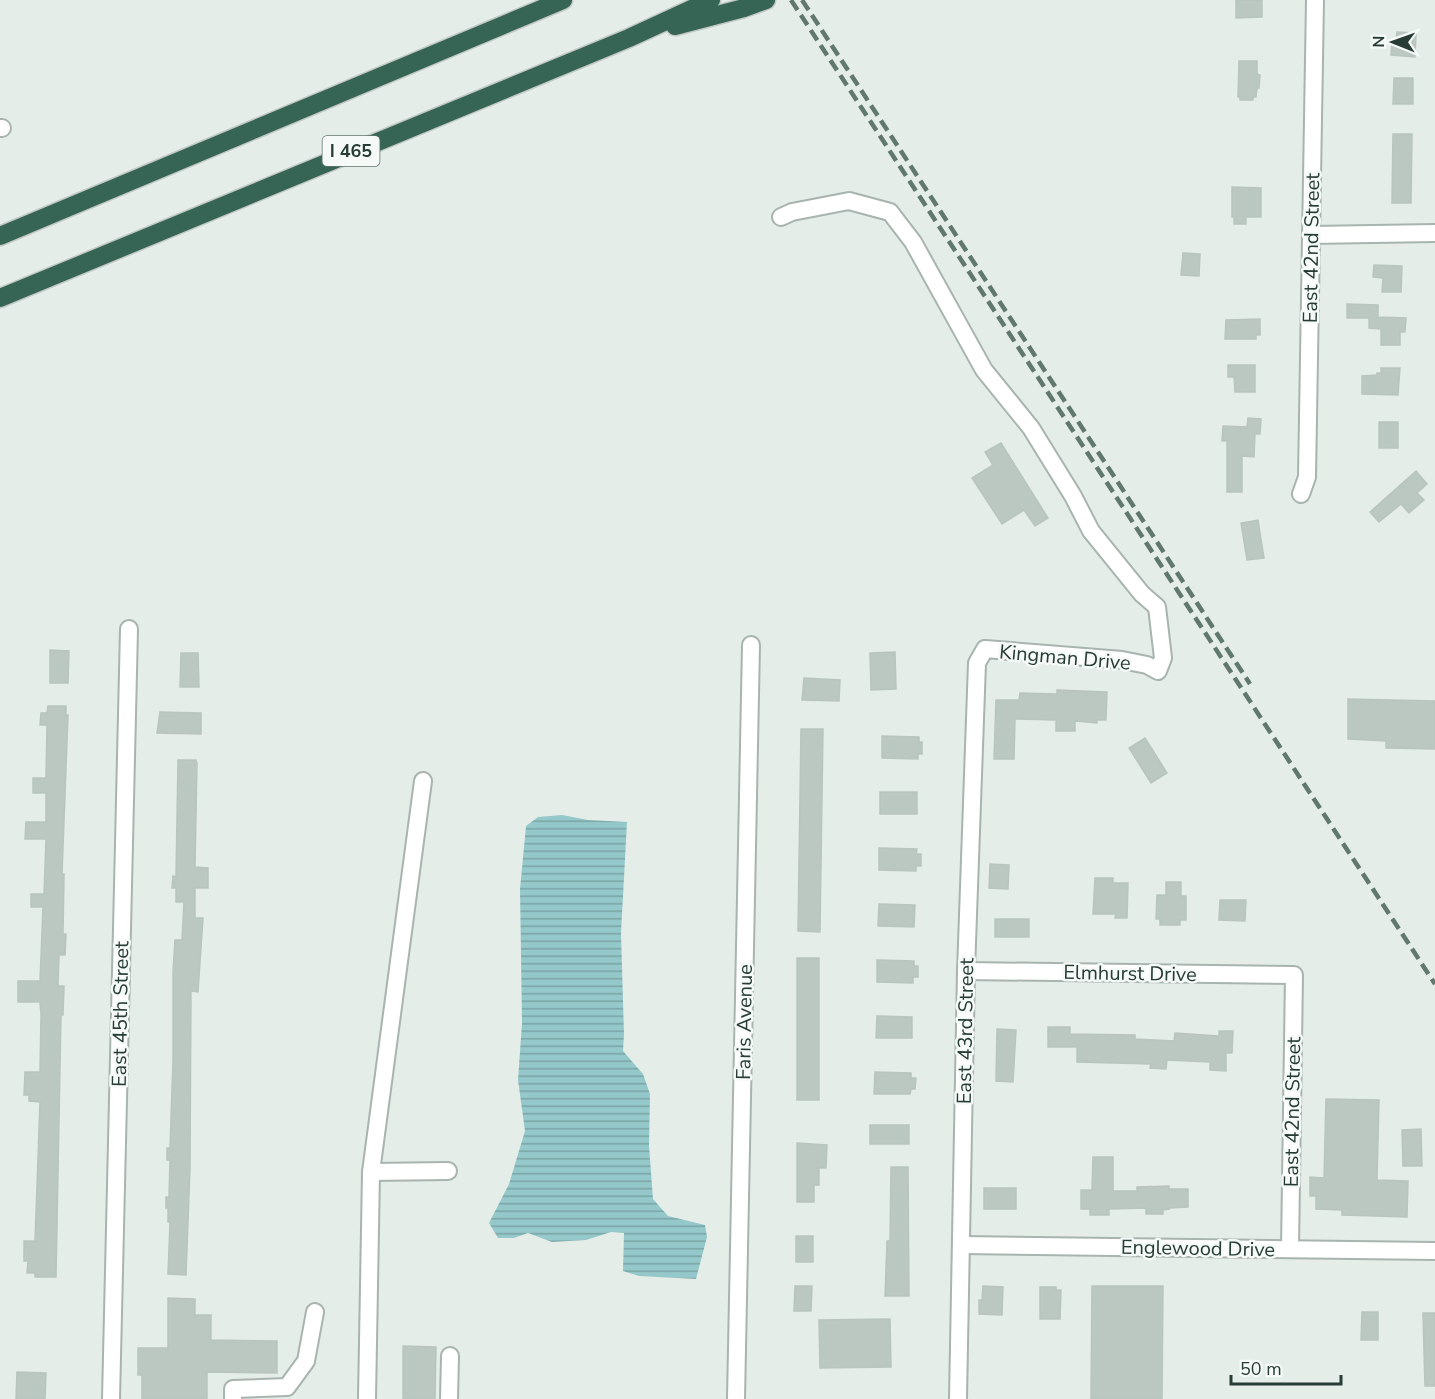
<svg xmlns="http://www.w3.org/2000/svg" width="1435" height="1399" font-family="'Nunito Sans',sans-serif">
	<defs>
		<pattern id="water-rules" width="6" height="5" patternUnits="userSpaceOnUse" patternTransform="scale(1.5)"><rect width="6" height="5" fill="#95c8ca"/><path d="M0 2.5h6" fill="none" stroke="#79a4a5"/></pattern>
	</defs>
	<rect width="100%" height="100%" fill="#e5ede8"/>
	<path fill="url(#water-rules)" d="M562,815L588,820L627,822L621,933L624,1034L623,1051L643,1074L650,1094L649,1146L653,1199L668,1216L705,1225L707,1237L696,1279L639,1276L623,1271L624,1233L611,1232L586,1240L552,1242L528,1233L514,1238H498L489,1223L509,1184L525,1131L518,1080L522,1023L520,889L526,826L538,817Z"/>
	<g fill="#bbc7c1" stroke="#b8c5be" stroke-width="1.5">
		<path d="M1236,0H1262V17L1236,18Z"/>
		<path d="M1397,32L1416,33L1415,57L1391,55L1392,41L1396,42Z"/>
		<path d="M1239,61H1257V74L1260,75L1259,88H1257L1256,97H1253V100H1240V97H1238Z"/>
		<path d="M1394,78H1413V104H1393Z"/>
		<path d="M1393,134H1412L1411,203H1392Z"/>
		<path d="M1232,187L1261,188V217H1246V224H1234V217H1232Z"/>
		<path d="M1183,253L1200,254L1199,276L1181,275Z"/>
		<path d="M1374,265L1402,266L1401,292H1382L1383,278L1373,277Z"/>
		<path d="M1347,304L1378,305V317L1406,318L1405,332H1400V345H1381V329L1369,328V318H1347Z"/>
		<path d="M1260,319V335H1256V339H1225L1226,320Z"/>
		<path d="M1228,365H1255V392H1235L1234,377H1228Z"/>
		<path d="M1381,368H1400L1398,395L1362,394V376L1377,375V373H1381Z"/>
		<path d="M1248,418L1261,419L1260,434H1255L1254,457L1242,456V492H1227V441H1222L1223,426L1247,427Z"/>
		<rect x="1379" y="422" width="19" height="26"/>
		<path d="M1001,443L1048,518L1035,526L1024,510L1002,524L972,478L993,465L985,452Z"/>
		<path d="M1416,471L1427,484L1417,493L1424,500L1409,513L1401,504L1379,522L1370,512Z"/>
		<path d="M1258,520L1264,558L1247,560L1241,523Z"/>
		<path d="M50,650L69,651L68,683H50Z"/>
		<path d="M895,652L896,689L871,690L870,653Z"/>
		<path d="M181,653H198L199,687H180Z"/>
		<path d="M804,678L840,680L839,701L802,700Z"/>
		<path d="M1057,690L1107,692L1106,720H1097V723L1075,721V731H1056V720L1015,719L1014,759H994L996,700H1019L1020,693L1057,694Z"/>
		<path d="M1348,699L1435,701V749L1386,748V741L1348,739Z"/>
		<path d="M48,706H66V715H68L62,874H64L63,934H66L65,955H59L58,986H64L63,1015H61L56,1277H35V1273H27L28,1261H24V1241H35L40,1102L29,1101V1095H24L25,1072H40L41,1014L40,1002H18V981H40L43,907H31V894H44L46,839H25L26,822H46V793H33V778H46L47,725H40L41,713H47Z"/>
		<path d="M160,712L201,713V734L157,733Z"/>
		<path d="M801,729H823L820,932L798,931Z"/>
		<path d="M882,736L919,737V742H922V754H918V759L882,758Z"/>
		<path d="M1145,738L1167,773L1151,783L1129,748Z"/>
		<path d="M178,760H196L197,763L195,867L208,868V888H195V918H203L198,992L191,991L190,1168L186,1275L168,1274L170,1222H168V1208H166V1197H169L170,1160H167V1148H170L173,1061V972L175,940H182L184,902H176V888H172L173,876L176,877Z"/>
		<rect x="880" y="792" width="37" height="22"/>
		<path d="M879,848L917,849L916,854H921V866H916V871L879,870Z"/>
		<path d="M990,864L1009,865L1008,889L989,888Z"/>
		<path d="M1095,878H1113V883H1128L1127,918H1115L1116,914H1093Z"/>
		<path d="M1166,882H1181V896H1186V920H1180V925H1160V919H1156L1157,895H1166Z"/>
		<path d="M1220,900H1246L1245,921L1219,920Z"/>
		<path d="M879,904L915,905L914,927L878,926Z"/>
		<rect x="995" y="919" width="34" height="18"/>
		<rect x="797" y="958" width="22" height="142"/>
		<path d="M877,960L914,961V966H918V977H913V983L877,982Z"/>
		<path d="M877,1016L912,1017V1038H876Z"/>
		<path d="M1048,1027H1070V1034L1135,1035V1039L1174,1041L1175,1033L1219,1036V1031H1233L1232,1053H1226V1071L1210,1070V1062L1167,1060L1166,1069L1150,1068L1151,1064L1077,1062V1047H1048Z"/>
		<path d="M997,1029L1016,1030L1013,1082L996,1081Z"/>
		<path d="M875,1072L911,1073V1078H916L915,1089H911L910,1094H874Z"/>
		<path d="M1326,1099L1379,1100L1377,1180L1408,1181L1407,1217L1342,1215V1210L1316,1209V1196H1310V1177L1324,1178Z"/>
		<rect x="870" y="1125" width="39" height="19"/>
		<path d="M1421,1129L1422,1166H1403L1402,1130Z"/>
		<path d="M797,1143L827,1145L826,1168H819V1185H814V1202H797Z"/>
		<path d="M1093,1157H1113V1191H1137V1187L1169,1186V1189H1188V1207L1169,1208V1209L1163,1210V1214H1146V1208L1109,1209V1215H1090V1209H1081V1190H1092Z"/>
		<path d="M891,1167H908L909,1296H885L887,1241H890Z"/>
		<rect x="984" y="1188" width="32" height="21"/>
		<rect x="796" y="1236" width="17" height="26"/>
		<path d="M795,1286H812L811,1311H794Z"/>
		<path d="M983,1286L1003,1287L1002,1315L979,1314V1300H982Z"/>
		<path d="M1092,1286H1163L1162,1399H1091Z"/>
		<path d="M1040,1287H1056V1290H1061L1060,1319H1040Z"/>
		<path d="M168,1298L195,1299V1315H211V1340L277,1341V1373L207,1372V1399H142V1375H138V1348H168Z"/>
		<path d="M1362,1312H1378V1340H1361Z"/>
		<path d="M1423,1313H1435V1386H1425Z"/>
		<path d="M890,1319L891,1367L820,1368L819,1320Z"/>
		<path d="M403,1346L436,1347L435,1399H403Z"/>
		<path d="M17,1372L46,1373L45,1399H16Z"/>
	</g>
	<g fill="none" stroke-linecap="round" stroke-linejoin="round">
		<g stroke="#a8b4ae" stroke-width="20">
			<g id="minor">
				<path d="M0,128H2"/>
				<path d="M781,217L792,212L849,201L890,212L913,242L984,370L1031,428L1073,496L1091,531L1142,594L1157,607L1163,658L1158,671L1147,665L1122,660L985,649L977,663L966,971L958,1399"/>
				<path d="M1311,235L1435,233"/>
				<path d="M1301,494L1307,477L1315,0"/>
				<path d="M966,971L1294,975L1290,1249"/>
				<path d="M371,1172L448,1171"/>
				<path d="M961,1245L1435,1251"/>
				<path d="M111,1399L129,629"/>
				<path d="M233,1399V1389L287,1387L306,1361L315,1312"/>
				<path d="M367,1399L371,1172L423,781"/>
				<path d="M449,1399L450,1356"/>
				<path d="M736,1399L751,645"/>
			</g>
		</g>
		<g stroke="#c2c8c6" stroke-width="21">
			<g id="highway">
				<path d="M675,26L744,8L766,0"/>
				<path d="M0,236L563,0"/>
				<path d="M0,298L629,38L711,0"/>
			</g>
		</g>
		<use href="#minor" stroke="#fff" stroke-width="16"/>
		<use href="#highway" stroke="#366556" stroke-width="18"/>
		<g stroke="#61786f" stroke-width="4.5" stroke-dasharray="12 6" stroke-linecap="butt">
			<path d="M791,0L1435,984"/>
			<path d="M802,0L1250,684"/>
		</g>
	</g>
	<g text-anchor="middle" stroke-width="5" stroke-linejoin="round" paint-order="stroke">
		<rect fill="#f5f9f7" stroke="#64756e" stroke-width="1.5" x="322.5" y="136" width="57" height="30" rx="4.5"/>
		<g font-size="18" font-weight="bold" fill="#263c34">
			<text x="351" y="157">I 465</text>
		</g>
		<g font-size="20" fill="#263c34" stroke="#f5f9f7">
			<text transform="translate(1311 248) rotate(-89)" y="7">East 42nd Street</text>
			<text transform="translate(1065 657) rotate(5)" y="7">Kingman Drive</text>
			<text transform="translate(1130 973) rotate(1)" y="7">Elmhurst Drive</text>
			<text transform="translate(120 1014) rotate(-89)" y="7">East 45th Street</text>
			<text transform="translate(744 1022) rotate(-89)" y="7">Faris Avenue</text>
			<text transform="translate(965 1031) rotate(-89)" y="7">East 43rd Street</text>
			<text transform="translate(1292 1112) rotate(-89)" y="7">East 42nd Street</text>
			<text transform="translate(1198 1248) rotate(1)" y="7">Englewood Drive</text>
		</g>
	</g>
	<g transform="translate(1393 42) rotate(271)" stroke="#f5f9f7" stroke-width="4.5" paint-order="stroke">
	<path d="M0-4.5L10 22L0 15L-10 22Z" fill="#263c34"/>
	<text y="-9" font-size="16" font-weight="bold" text-anchor="middle" fill="#263c34">N</text>
	</g>
	<path d="M1231 1375v9h110v-9" fill="none" stroke="#263c34" stroke-width="3"/>
	<text x="1240" y="1375" font-size="18" fill="#263c34" stroke="#f5f9f7" stroke-width="4.5" paint-order="stroke">50 m</text>
</svg>
